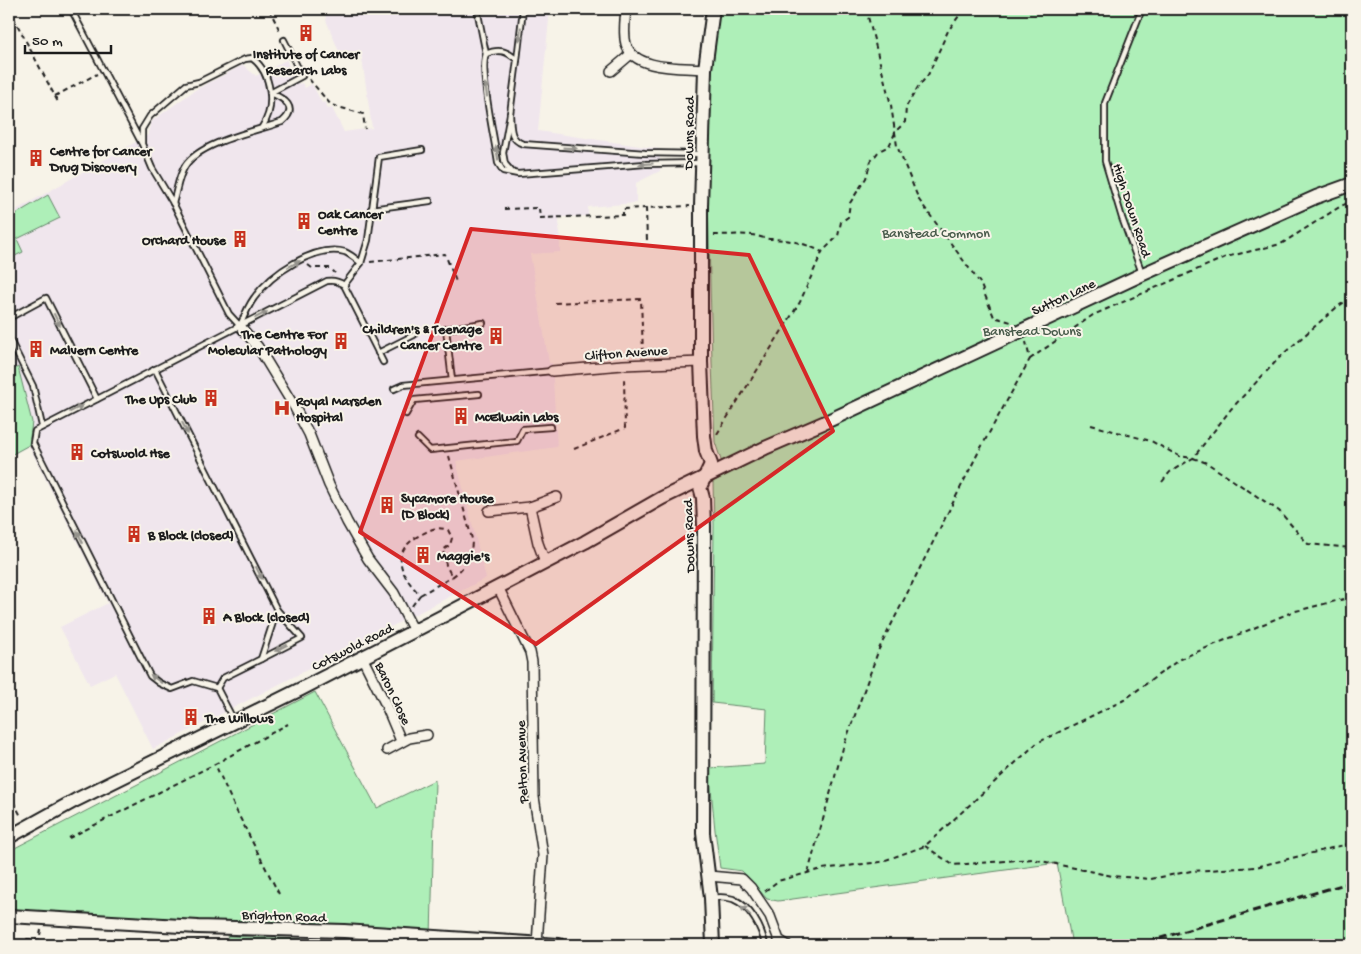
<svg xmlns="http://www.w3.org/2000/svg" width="1361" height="954" font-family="'Gochi Hand',sans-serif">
	<rect width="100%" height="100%" fill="#f7f3e8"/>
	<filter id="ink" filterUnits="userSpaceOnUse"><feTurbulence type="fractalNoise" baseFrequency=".02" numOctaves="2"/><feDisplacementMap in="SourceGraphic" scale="10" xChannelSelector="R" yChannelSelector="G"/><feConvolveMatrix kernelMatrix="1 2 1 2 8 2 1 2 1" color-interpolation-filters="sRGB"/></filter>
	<g filter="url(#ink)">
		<path fill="#f0e6ed" d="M325,9H550L538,131L660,149V171L636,183V203L588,207V216L559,217L560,252L530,254L549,363H552L557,447L456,461L486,578L153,749L115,673L90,685L60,627L108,603L29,446L9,456V214L148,135L152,121L195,90L243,65L256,76L286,60L299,84L302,83L305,88L312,84L322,103L325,102L328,109L332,108L344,132L372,128L361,52L340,54L326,20Z"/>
		<g fill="#aeefb8" stroke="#65866a">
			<path d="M713,9H1352V945H1072L1057,863L778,901L767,899L742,871L720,868L715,830L709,768L765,764L767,709L712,703L714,525L713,482L726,475L715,442L712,363L705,69Z"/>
			<path d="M48,195L60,218L17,239L23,252L9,259V218Z"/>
			<path d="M18,367L32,422L29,445L9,456V372Z"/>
			<path d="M315,692L377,808L435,780L431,937L9,915V851Z"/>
			<path d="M227,936L445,945H453H230Z"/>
		</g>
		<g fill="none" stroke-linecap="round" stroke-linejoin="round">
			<g stroke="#1c1c1c" stroke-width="8">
				<g id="lane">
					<path d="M71,9L142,144L152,168L173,203L229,314L240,326C244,316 248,306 254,298C271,274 314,244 345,252C350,254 356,259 361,263"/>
					<path d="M477,9L486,54C479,71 495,141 498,163L503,171L518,174L645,164L700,163"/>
					<path d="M1142,9L1105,103V161L1122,218L1142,273"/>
					<path d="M486,54C499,48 507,51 517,60L510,114L503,153L505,164L512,172"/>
					<path d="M517,60L523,9"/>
					<path d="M270,93L302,76L284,40"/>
					<path d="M510,114C511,127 509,139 523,144L645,153L702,154"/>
					<path d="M142,143V129L150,116L186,85L199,82L245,59L252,58C272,73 276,107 262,127"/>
					<path d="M173,203C177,191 178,177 185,166C200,142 256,131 282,122C299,108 284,98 270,93"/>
					<path d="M371,209L430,201"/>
					<path d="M344,285L361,263L368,240L379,157L422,150"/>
					<path d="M9,318L46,298L97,399"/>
					<path d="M9,338L33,386L42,426"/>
					<path d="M378,353L414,335"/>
					<path d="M155,369L277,610L261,659L223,678L217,688"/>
					<path d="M452,380L446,329L483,323"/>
					<path d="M394,389L403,385L552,371"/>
					<path d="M406,414L414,400L479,394"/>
					<path d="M418,438L430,450L517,441L523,429L551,427"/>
					<path d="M261,659L302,638L277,610"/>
					<path d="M234,721L217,688L193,681L172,689L159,683L150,676L33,443L35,431L327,281C334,280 338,281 344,285L383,362"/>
					<path d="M712,898C719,897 726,897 733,899C750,906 762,928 765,945"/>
				</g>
			</g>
			<g stroke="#1c1c1c" stroke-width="12">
				<g id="street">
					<path d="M626,9C625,20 623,34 626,44C634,71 682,67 705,69"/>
					<path d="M611,71L631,54"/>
					<path d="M240,326L258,347L295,408L309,434L329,485L347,522L368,559L394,593L414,631"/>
					<path d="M552,371L623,365L701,362"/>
					<path d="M530,507L538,543L545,562"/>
					<path d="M489,511L530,507L557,497"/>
					<path d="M498,587L530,652L532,662L534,797L543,855L537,944"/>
					<path d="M362,657L385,703L401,741"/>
					<path d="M387,750L409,738L427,735"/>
					<path d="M709,876L742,879L751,888L770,916L779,940L787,945"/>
				</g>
			</g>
			<g stroke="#1c1c1c" stroke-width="16">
				<g id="secondary">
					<path d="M713,9L705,69L701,206V362L704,436L706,451L711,464L700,487L703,498L704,526L703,833L711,898L713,945"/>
					<path d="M9,837L76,800L301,689L414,631L585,542L662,498L765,448L830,420L1143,274L1316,197L1352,184"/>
					<path d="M9,916L198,927L344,931L559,945"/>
				</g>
			</g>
			<g stroke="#1c1c1c" stroke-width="2" stroke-dasharray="5 4" stroke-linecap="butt">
				<path d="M9,9L59,104"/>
				<path d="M269,9L281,33"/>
				<path d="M866,9L891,105L897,146L919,200L980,283L994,317L1011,322"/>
				<path d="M309,79L331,105L363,114L365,129"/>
				<path d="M55,96L97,74"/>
				<path d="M646,208L647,241"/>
				<path d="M504,209L539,208L540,218L623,215V209L690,206"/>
				<path d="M714,235C726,235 740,234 752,235C759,236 765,239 771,239C790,240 805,243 822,252"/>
				<path d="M370,262L445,254L457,284"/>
				<path d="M308,265L312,268H330L335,273"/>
				<path d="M555,303L641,299L643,353"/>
				<path d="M1030,359L1093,315L1226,257L1281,244L1341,206L1352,201"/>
				<path d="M1091,425L1151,441L1179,456L1193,458L1207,463L1279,511L1308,544L1352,548"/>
				<path d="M717,434L800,302L822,252L838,236L841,222L848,217L850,203L866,178L871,161L879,151L889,146L896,131L905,122L906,107L918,87L928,75L948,31L964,9"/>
				<path d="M574,449L625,428L624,376"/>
				<path d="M1162,482L1170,472L1193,458L1231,409L1282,355L1337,307L1352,297"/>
				<path d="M420,595L452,577"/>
				<path d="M412,606L420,595C399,573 389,551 422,534C432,529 437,526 448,530L452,538L450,545L443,550L446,565L452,577C466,567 472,556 472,539L449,456"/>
				<path d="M9,794L21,816"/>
				<path d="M69,838L215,764"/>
				<path d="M925,846L953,865L1032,859L1112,876L1151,879L1191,871L1256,867L1352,843"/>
				<path d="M808,873L843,748L879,649L978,453L1030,359L1026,342"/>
				<path d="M765,891L778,881L822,869L880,862L925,846L1037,743L1124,700L1180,659L1292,612L1352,597"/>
				<path d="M279,894L235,808L215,764L288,724"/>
				<path d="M198,940L200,945"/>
				<path d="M9,944L27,939L39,940L41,930"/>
				<path d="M59,945L77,939"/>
				<path d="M134,945L146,941L147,945"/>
				<path d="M196,945L197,939"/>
				<path d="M218,945L226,941L228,945"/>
			</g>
			<use href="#lane" stroke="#f7f3e8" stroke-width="4.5"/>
			<use href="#street" stroke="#f7f3e8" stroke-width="9"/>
			<use href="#secondary" stroke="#f7f3e8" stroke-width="12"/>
			<path stroke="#1c1c1c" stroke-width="3" stroke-dasharray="8 4" stroke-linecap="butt" d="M1137,945L1352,882"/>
		</g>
		<defs><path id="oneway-solid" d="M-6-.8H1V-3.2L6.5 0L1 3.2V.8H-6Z" transform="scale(1.25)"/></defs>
		<g fill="#94928c">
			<use href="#oneway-solid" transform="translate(520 34) rotate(97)"/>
			<use href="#oneway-solid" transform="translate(486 90) rotate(-99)"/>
			<use href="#oneway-solid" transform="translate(570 148) rotate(4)"/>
			<use href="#oneway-solid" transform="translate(497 153) rotate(-99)"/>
			<use href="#oneway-solid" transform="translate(646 164) rotate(177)"/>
			<use href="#oneway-solid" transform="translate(294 264) rotate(-28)"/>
			<use href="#oneway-solid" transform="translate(261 315) rotate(-27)"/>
			<use href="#oneway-solid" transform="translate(57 320) rotate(63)"/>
			<use href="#oneway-solid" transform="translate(76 409) rotate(-27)"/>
			<use href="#oneway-solid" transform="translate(185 428) rotate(63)"/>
			<use href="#oneway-solid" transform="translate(80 537) rotate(-116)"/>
			<use href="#oneway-solid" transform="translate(259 573) rotate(63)"/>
			<use href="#oneway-solid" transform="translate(281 648) rotate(153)"/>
			<use href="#oneway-solid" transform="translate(156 679) rotate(-143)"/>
			<use href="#oneway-solid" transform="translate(746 911) rotate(-135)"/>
		</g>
	</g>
	<path fill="#d62828" fill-opacity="0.2" stroke="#d62828" stroke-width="4" stroke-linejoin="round" d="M471,229L749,255L833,431L536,644L360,532Z"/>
	<defs>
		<g id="building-bare" transform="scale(1.35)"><path d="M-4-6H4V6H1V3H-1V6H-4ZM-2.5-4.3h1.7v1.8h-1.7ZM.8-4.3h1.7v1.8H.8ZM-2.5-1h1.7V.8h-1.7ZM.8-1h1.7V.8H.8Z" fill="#c8321e" stroke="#f7f3e8" stroke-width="2.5" paint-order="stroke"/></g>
		<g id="hospital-bare" transform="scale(1.35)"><path d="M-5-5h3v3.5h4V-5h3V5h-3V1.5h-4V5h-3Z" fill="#c8321e" stroke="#f7f3e8" stroke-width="2.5" paint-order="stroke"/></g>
	</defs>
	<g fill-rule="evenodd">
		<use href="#building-bare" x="306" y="33"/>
		<use href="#building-bare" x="36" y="158"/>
		<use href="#building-bare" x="304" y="221"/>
		<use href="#building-bare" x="240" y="239"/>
		<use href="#building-bare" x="496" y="336"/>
		<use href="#building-bare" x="341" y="341"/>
		<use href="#building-bare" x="36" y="349"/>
		<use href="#building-bare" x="211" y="398"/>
		<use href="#hospital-bare" x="282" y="408"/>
		<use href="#building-bare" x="461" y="416"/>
		<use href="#building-bare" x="77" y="452"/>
		<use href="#building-bare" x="387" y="505"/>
		<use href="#building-bare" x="134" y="534"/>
		<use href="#building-bare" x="423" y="555"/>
		<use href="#building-bare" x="209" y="616"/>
		<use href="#building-bare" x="191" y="717"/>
	</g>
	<g text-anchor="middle" stroke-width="4" stroke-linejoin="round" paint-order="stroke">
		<g font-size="14" font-weight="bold" fill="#1c1c1c" stroke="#f7f3e8" text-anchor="start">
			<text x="306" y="58" text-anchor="middle">Institute of Cancer<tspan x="306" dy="16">Research Labs</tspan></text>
			<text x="50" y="155">Centre for Cancer<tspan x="50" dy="16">Drug Discovery</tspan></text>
			<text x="318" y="218">Oak Cancer<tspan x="318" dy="16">Centre</tspan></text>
			<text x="226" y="244" text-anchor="end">Orchard House</text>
			<text x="482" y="333" text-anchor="end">Children's &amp; Teenage<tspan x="482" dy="16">Cancer Centre</tspan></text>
			<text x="327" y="338" text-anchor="end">The Centre For<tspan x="327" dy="16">Molecular Pathology</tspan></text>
			<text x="50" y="354">Malvern Centre</text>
			<text x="197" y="403" text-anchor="end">The Ups Club</text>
			<text x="296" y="405">Royal Marsden<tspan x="296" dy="16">Hospital</tspan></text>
			<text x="475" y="421">McElwain Labs</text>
			<text x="91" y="457">Cotswold Hse</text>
			<text x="401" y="502">Sycamore House<tspan x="401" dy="16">(D Block)</tspan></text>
			<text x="148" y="539">B Block (closed)</text>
			<text x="437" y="560">Maggie's</text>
			<text x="223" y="621">A Block (closed)</text>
			<text x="205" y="722">The Willows</text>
		</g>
		<g font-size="14" fill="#1c1c1c" stroke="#f7f3e8">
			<text transform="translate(688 133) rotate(-89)" y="5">Downs Road</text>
			<text transform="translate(1133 210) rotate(72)" y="5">High Down Road</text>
			<text transform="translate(1063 296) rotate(-25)" y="5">Sutton Lane</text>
			<text transform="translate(626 352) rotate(-4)" y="5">Clifton Avenue</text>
			<text transform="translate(688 536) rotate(-92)" y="5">Downs Road</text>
			<text transform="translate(352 646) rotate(-27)" y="5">Cotswold Road</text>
			<text transform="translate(394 693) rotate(65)" y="5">Baron Close</text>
			<text transform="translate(521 762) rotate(-92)" y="5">Pelton Avenue</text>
			<text transform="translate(284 915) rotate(2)" y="5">Brighton Road</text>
		</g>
		<g font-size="14" fill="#485b4b" stroke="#f7f3e8">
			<text x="936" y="237">Banstead Common</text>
			<text x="1032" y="335">Banstead Downs</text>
		</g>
	</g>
	<rect width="1361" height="954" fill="none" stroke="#f7f3e8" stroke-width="30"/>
	<rect x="15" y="15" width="1331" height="924" fill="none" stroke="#1c1c1c" stroke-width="2" filter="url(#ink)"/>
	<path d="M25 45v8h86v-8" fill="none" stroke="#1c1c1c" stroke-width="2.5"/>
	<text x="32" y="45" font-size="15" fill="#1c1c1c" stroke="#f7f3e8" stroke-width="4" paint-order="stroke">50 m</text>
</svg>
